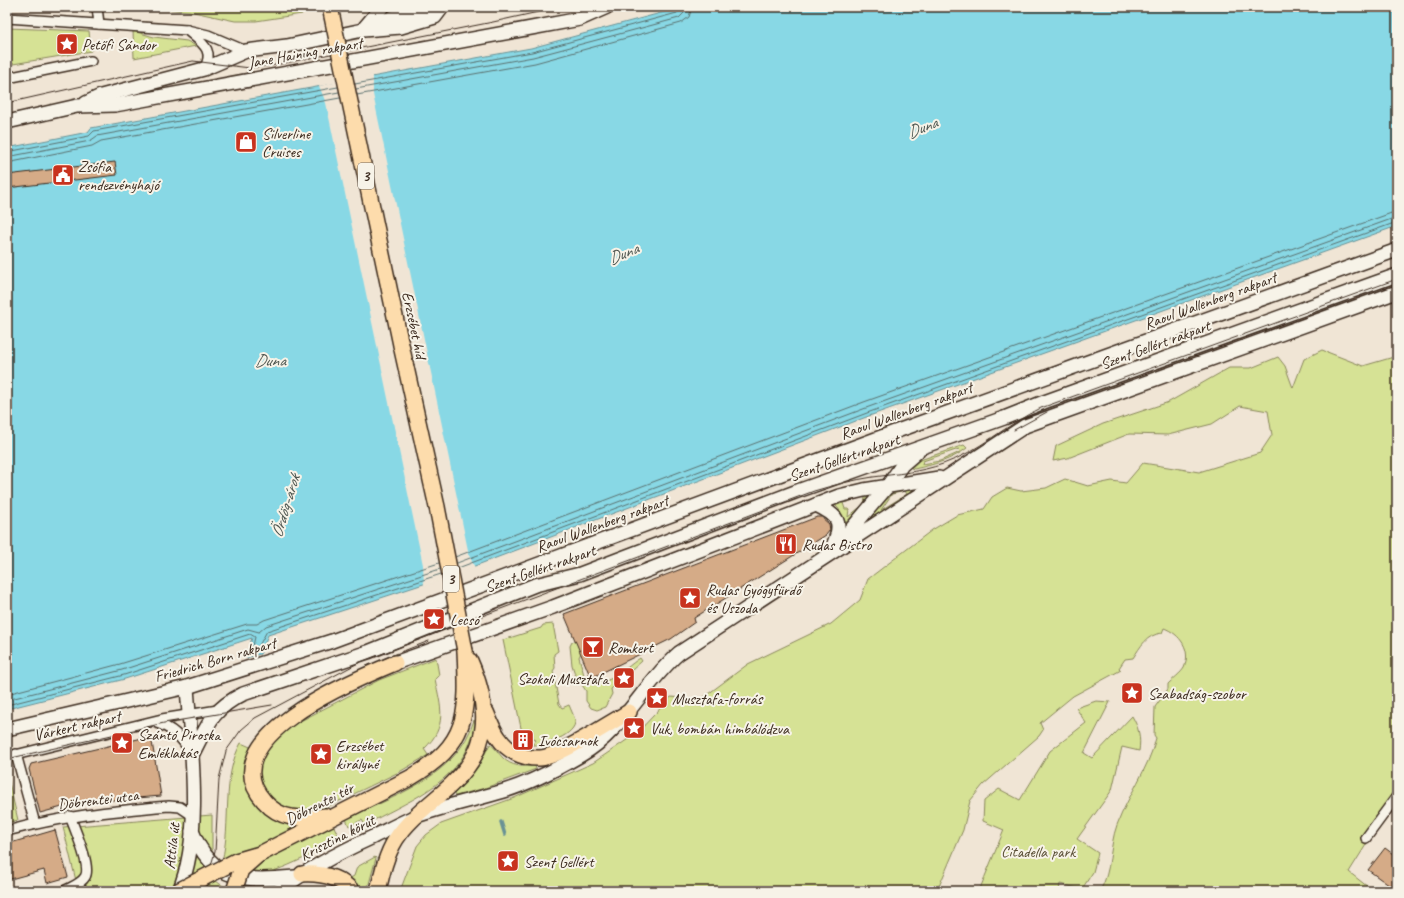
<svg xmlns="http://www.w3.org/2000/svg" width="1404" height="898" font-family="Caveat,sans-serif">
	<rect width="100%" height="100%" fill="#f0e5d5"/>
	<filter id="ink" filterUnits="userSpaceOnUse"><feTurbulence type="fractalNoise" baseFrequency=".025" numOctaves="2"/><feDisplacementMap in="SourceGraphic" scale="8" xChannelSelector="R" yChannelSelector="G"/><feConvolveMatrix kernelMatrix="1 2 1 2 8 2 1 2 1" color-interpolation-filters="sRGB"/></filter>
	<g filter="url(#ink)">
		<g fill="#d6e295" stroke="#88865a" fill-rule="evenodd">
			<path d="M137,7H301L302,14L256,21H235L189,11Z"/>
			<path d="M7,28L89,31L91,51L7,65Z"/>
			<path d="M133,31L154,37L187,41L196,46L134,58Z"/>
			<path d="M1322,350L1363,366L1397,356V804L1369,840L1349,872L1373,891H1100C1112,870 1109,847 1117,825C1128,795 1148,770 1156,738L1154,735L1155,707L1168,689V684C1173,679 1181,673 1184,668C1192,650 1180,634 1164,628L1162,633C1146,635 1141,646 1133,658L1125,659L1119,668L1121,670L1073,696L1040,723L1043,730L1039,736L983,785L970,801L963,830L937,891H400L417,846L426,835L441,824L514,798L593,763L637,733L671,697L700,700L748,664L831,624L860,600L868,579L932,530L957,515L984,509L992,497L1007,488L1021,491L1046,488L1065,479L1088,486L1112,481L1126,483L1143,463L1199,472L1260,453L1272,435L1268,411L1240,406L1212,424L1168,435L1129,434L1068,458L1053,461L1056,446L1103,424L1169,402L1229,368H1251L1278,357L1285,366L1293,388L1304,359Z"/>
			<path d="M964,445L967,448C952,460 933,465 914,469L911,468L920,460ZM959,449L960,452L940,461L922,464L923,461Z"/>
			<path d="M920,487L865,523L890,492ZM905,491L907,494L881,510L892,494Z"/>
			<path d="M872,494L864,506L843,525C844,516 840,508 832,503ZM863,497L865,498L864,504L848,517L849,509H845L843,503Z"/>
			<path d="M553,624L558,651L554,654L555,668L553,671L559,704L562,708L569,705C571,710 574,716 575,720C577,735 544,746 532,745L536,740L525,734L521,728L503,640L541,628L543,625Z"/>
			<path d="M580,639L584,647L579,657L584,675C604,693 622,670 640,658L642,661L611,689L612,694L605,707L597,710L591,708L586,701V691L575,674L572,665L570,646L572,642Z"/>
			<path d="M436,658L439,675L435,679C441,708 448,726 424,749L428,755L401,771L325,808L340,839C321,849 270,879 250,874C240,872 230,865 222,861C232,822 221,779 241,743L264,753L287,728L379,680Z"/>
			<path d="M1096,701L1110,702L1084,753L1092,758L1132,716C1139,728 1141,738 1139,751L1122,747L1112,790L1077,839L1098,853L1093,872L1082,889L1060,884L1059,891H979L1004,830L983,821L984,801L999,789L1020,800L1050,751L1086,723L1076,708Z"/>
			<path d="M474,720C477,724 474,732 472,737C458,784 404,803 365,825L362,820L349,826L346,819C394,796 458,776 474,720Z"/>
			<path d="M490,744C495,747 498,753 503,758C511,766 524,768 535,765L536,769L485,788L455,796L454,794L478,767Z"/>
			<path d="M7,774L18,820L7,823Z"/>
			<path d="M212,815V852L209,853C207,870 210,879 225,887V891H75L78,889L63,827Z"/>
			<path d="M375,857L376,858L367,891H356L347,880L354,876L357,867Z"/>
		</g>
		<path fill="#88d8e5" stroke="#699295" d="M683,7H1397V226L869,416L451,575L268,635L260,654L245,658L252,638L125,679L7,709V148L88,132L91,128L531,48Z"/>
		<path fill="#f0e5d5" d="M373,75V94L469,555L475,568L424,586L423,565L326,103L319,86Z"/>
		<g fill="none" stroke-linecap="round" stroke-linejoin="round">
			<g stroke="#5a706e" stroke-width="1">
				<path d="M355,84L532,52L677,13L681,7"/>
				<path d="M356,89L533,57L679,18L684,13L686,7"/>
				<path d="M357,95L535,63L681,23L689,17L692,7"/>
				<path d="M7,152L89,136L94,131L338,87"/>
				<path d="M7,157L90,141L97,136L339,92"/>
				<path d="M7,163L92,146L101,141L340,98"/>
				<path d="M455,557L864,402L1397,211"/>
				<path d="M457,563L866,408L1397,217"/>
				<path d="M458,568L867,413L1397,222"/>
				<path d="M7,694L120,664L247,624H257L264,620L439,563"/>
				<path d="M7,700L122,670L248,629L259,632L266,626L440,569"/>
				<path d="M7,705L124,675L250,634L255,637L252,650L256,651L267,631L441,574"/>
			</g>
			<path stroke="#699295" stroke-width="3.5" d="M501,822L505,835"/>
		</g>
		<g fill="#d5ab87" stroke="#3b2a1e">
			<path d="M115,162L117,175L7,188V175Z"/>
			<path d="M817,517H821L829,524L830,530L826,535L694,618L695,622L671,639L591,678L564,614Z"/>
			<path d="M151,736L161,796L77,803L40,813L29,769L31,764Z"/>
			<path d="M55,830L68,877L47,883L44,870L7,880V844Z"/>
			<path d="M1385,848L1397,857V891L1368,870Z"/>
		</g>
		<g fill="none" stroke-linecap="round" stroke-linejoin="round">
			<g stroke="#3b2a1e" stroke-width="12">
				<g id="street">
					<path d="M97,7L99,24"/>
					<path d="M7,18L187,30L208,35L246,51"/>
					<path d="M187,30C200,42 216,49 204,69"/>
					<path d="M7,78L91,61"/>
					<path d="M154,722C173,728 181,737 191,753"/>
					<path d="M16,754L35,824"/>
					<path d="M7,757L162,719L218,710"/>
					<path d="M7,831C63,816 111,811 169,806L180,807L192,815"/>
					<path d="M1366,838L1397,796"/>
					<path d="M64,891C71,887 81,884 85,877C92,867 74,828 70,816"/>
				</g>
			</g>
			<g stroke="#3b2a1e" stroke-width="16">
				<g id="secondary">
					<path d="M373,25L396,16L433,10"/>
					<path d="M365,27L382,7"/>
					<path d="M86,103L101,96L204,69L246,51L287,46L363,30L401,27L435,17L441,9"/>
					<path d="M7,122L77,106L115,105L580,19L607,7"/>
					<path d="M816,505C839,516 843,522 833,546"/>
					<path d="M842,540L887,487L902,465L917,452"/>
					<path d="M395,663L553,607L839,496L864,490L939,478"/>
					<path d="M7,729L187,687L332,641L900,430L1397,250"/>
					<path d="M192,755C207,726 212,709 243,694L368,652L535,585L580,574L795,492L1004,418L1044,402L1397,275"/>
					<path d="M192,831C213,884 247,881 296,877"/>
					<path d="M179,891C203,835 191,747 187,687"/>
					<path d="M279,891C307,869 340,852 373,837C387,830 400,823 414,817C443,806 474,800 504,791C530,783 557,769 581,755C623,731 642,685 679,653L1025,426L1397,292"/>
				</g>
			</g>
			<g stroke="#3b2a1e" stroke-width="18">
				<g id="primary">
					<path d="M401,345L437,507"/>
					<path d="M486,712C490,721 493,730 498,737C507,751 523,759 540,758C557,758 611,722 629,712"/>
					<path d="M325,816C301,820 280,820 264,801C209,739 354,680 395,663"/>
					<path d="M260,854L410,778C469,744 468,714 465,651"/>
					<path d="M302,874C321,873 339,876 352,891"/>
					<path d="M378,891C382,873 386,855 396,839C411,816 435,801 454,782C492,746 489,704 470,661"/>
				</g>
			</g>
			<use href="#street" stroke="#f7f3e8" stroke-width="9"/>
			<use href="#secondary" stroke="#f7f3e8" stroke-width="13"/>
			<use href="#primary" stroke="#fddcac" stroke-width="15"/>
			<g stroke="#3b2a1e" stroke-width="1">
				<path d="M7,103L193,61L250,68L275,65L493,22L561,7"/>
				<path d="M1014,430L1047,412"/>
				<path d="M383,659L429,641"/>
				<path d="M7,759L164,723L272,705"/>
				<path d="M199,891L208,875L215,852L219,779L226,751L241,730L255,718L360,662L814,491C834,485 853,480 873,477C897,474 920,472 943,464C978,452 1007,424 1041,408L1397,279"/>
			</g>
			<g stroke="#3b2a1e" stroke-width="18" stroke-linecap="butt">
				<g id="primary-bridge">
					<path d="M330,7L401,345"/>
					<path d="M437,507L465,651"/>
					<path d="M178,891L236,861L260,854"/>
					<path d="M234,891L241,870L258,855"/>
				</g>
			</g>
			<use href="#primary-bridge" stroke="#fddcac" stroke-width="15"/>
		</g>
	</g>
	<defs>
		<g id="sight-square" transform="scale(1.15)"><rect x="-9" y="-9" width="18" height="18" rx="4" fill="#c8321e" stroke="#f7f3e8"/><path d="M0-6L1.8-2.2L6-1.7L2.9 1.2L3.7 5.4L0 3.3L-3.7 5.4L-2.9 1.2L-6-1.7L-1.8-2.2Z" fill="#fff"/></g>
		<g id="shop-square" transform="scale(1.15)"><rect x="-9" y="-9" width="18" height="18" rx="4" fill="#c8321e" stroke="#f7f3e8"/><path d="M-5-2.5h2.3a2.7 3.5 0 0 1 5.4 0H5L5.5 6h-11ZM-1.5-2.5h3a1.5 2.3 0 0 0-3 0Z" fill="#fff"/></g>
		<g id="civic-square" transform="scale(1.15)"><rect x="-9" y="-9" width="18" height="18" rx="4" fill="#c8321e" stroke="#f7f3e8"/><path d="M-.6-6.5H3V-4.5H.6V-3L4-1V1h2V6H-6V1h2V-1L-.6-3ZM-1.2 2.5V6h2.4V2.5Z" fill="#fff"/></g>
		<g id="restaurant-square" transform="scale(1.15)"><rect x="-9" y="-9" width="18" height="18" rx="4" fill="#c8321e" stroke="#f7f3e8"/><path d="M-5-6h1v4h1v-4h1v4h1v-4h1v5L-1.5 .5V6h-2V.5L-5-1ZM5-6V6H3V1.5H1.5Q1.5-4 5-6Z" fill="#fff"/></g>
		<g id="bar-square" transform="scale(1.15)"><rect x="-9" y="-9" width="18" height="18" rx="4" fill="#c8321e" stroke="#f7f3e8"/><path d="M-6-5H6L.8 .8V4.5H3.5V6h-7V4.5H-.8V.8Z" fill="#fff"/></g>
		<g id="building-square" transform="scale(1.15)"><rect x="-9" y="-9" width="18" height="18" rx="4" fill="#c8321e" stroke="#f7f3e8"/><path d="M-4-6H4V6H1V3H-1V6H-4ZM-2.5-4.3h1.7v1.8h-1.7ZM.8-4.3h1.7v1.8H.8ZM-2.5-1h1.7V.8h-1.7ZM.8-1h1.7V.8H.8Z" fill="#fff"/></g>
	</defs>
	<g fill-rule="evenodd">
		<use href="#sight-square" x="67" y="44"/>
		<use href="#shop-square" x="246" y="142"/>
		<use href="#civic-square" x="63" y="175"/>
		<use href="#restaurant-square" x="786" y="544"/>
		<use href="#sight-square" x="690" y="598"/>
		<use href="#sight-square" x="434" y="619"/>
		<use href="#bar-square" x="593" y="647"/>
		<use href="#sight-square" x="624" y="678"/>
		<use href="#sight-square" x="1132" y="693"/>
		<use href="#sight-square" x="657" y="698"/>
		<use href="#sight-square" x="634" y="728"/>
		<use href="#building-square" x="523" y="740"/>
		<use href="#sight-square" x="122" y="743"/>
		<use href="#sight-square" x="321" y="754"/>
		<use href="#sight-square" x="508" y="861"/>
	</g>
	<g text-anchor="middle" stroke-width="4" stroke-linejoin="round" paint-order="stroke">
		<g fill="#f7f3e8" stroke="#73665b" stroke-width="1">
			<rect x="358" y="163" width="16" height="26" rx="3"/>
			<rect x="443" y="566" width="16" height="26" rx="3"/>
		</g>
		<g font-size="15" font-weight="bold" fill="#3b2a1e">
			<text x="366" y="181">3</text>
			<text x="451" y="584">3</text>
		</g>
		<g font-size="16" fill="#3b2a1e" stroke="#f7f3e8" text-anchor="start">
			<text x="82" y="50">Petőfi Sándor</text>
			<text x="262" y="139">Silverline<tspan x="262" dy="18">Cruises</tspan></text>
			<text x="78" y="172">Zsófia<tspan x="78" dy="18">rendezvényhajó</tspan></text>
			<text x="802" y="550">Rudas Bistro</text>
			<text x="706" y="595">Rudas Gyógyfürdő<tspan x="706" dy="18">és Uszoda</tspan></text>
			<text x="450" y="625">Lecsó</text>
			<text x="608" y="653">Romkert</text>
			<text x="608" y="684" text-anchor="end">Szokoli Musztafa</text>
			<text x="1148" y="699">Szabadság-szobor</text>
			<text x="672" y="704">Musztafa-forrás</text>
			<text x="650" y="734">Vuk, bombán himbálódzva</text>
			<text x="138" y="740">Szántó Piroska<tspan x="138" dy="18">Emléklakás</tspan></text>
			<text x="538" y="746">Ivócsarnok</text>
			<text x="336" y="751">Erzsébet<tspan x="336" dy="18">királyné</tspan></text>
			<text x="524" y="867">Szent Gellért</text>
		</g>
		<g font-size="16" fill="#3b2a1e" stroke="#f7f3e8">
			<text transform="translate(305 52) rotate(-10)" y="6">Jane Haining rakpart</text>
			<text transform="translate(1210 300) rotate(-20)" y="6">Raoul Wallenberg rakpart</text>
			<text transform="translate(415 325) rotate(78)" y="6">Erzsébet híd</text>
			<text transform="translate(1155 344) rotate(-20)" y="6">Szent Gellért rakpart</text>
			<text transform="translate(906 410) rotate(-20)" y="6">Raoul Wallenberg rakpart</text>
			<text transform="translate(844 457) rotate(-19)" y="6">Szent Gellért rakpart</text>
			<text transform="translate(602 523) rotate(-20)" y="6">Raoul Wallenberg rakpart</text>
			<text transform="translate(540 568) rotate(-19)" y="6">Szent Gellért rakpart</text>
			<text transform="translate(215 659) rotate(-16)" y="6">Friedrich Born rakpart</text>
			<text transform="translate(77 725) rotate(-13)" y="6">Várkert rakpart</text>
			<text transform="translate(98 799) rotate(-7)" y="6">Döbrentei utca</text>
			<text transform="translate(319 803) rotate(-27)" y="6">Döbrentei tér</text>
			<text transform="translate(337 837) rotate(-27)" y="6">Krisztina körút</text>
			<text transform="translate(171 846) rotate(-83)" y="6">Attila út</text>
		</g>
		<g font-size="16" fill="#5a4f36" stroke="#f7f3e8">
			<text x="1038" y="857">Citadella park</text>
		</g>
		<g font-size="17" font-style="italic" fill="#4e5650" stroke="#f7f3e8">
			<text transform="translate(922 127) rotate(-22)" y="6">Duna</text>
			<text transform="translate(623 253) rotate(-23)" y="6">Duna</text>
			<text x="270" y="366">Duna</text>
			<text transform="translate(285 506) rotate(-73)" y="6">Ördög-árok</text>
		</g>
	</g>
	<rect width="1404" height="898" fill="none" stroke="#f7f3e8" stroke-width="24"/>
	<rect x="12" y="12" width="1380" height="874" fill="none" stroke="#3b2a1e" stroke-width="1.5" filter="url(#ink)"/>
</svg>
